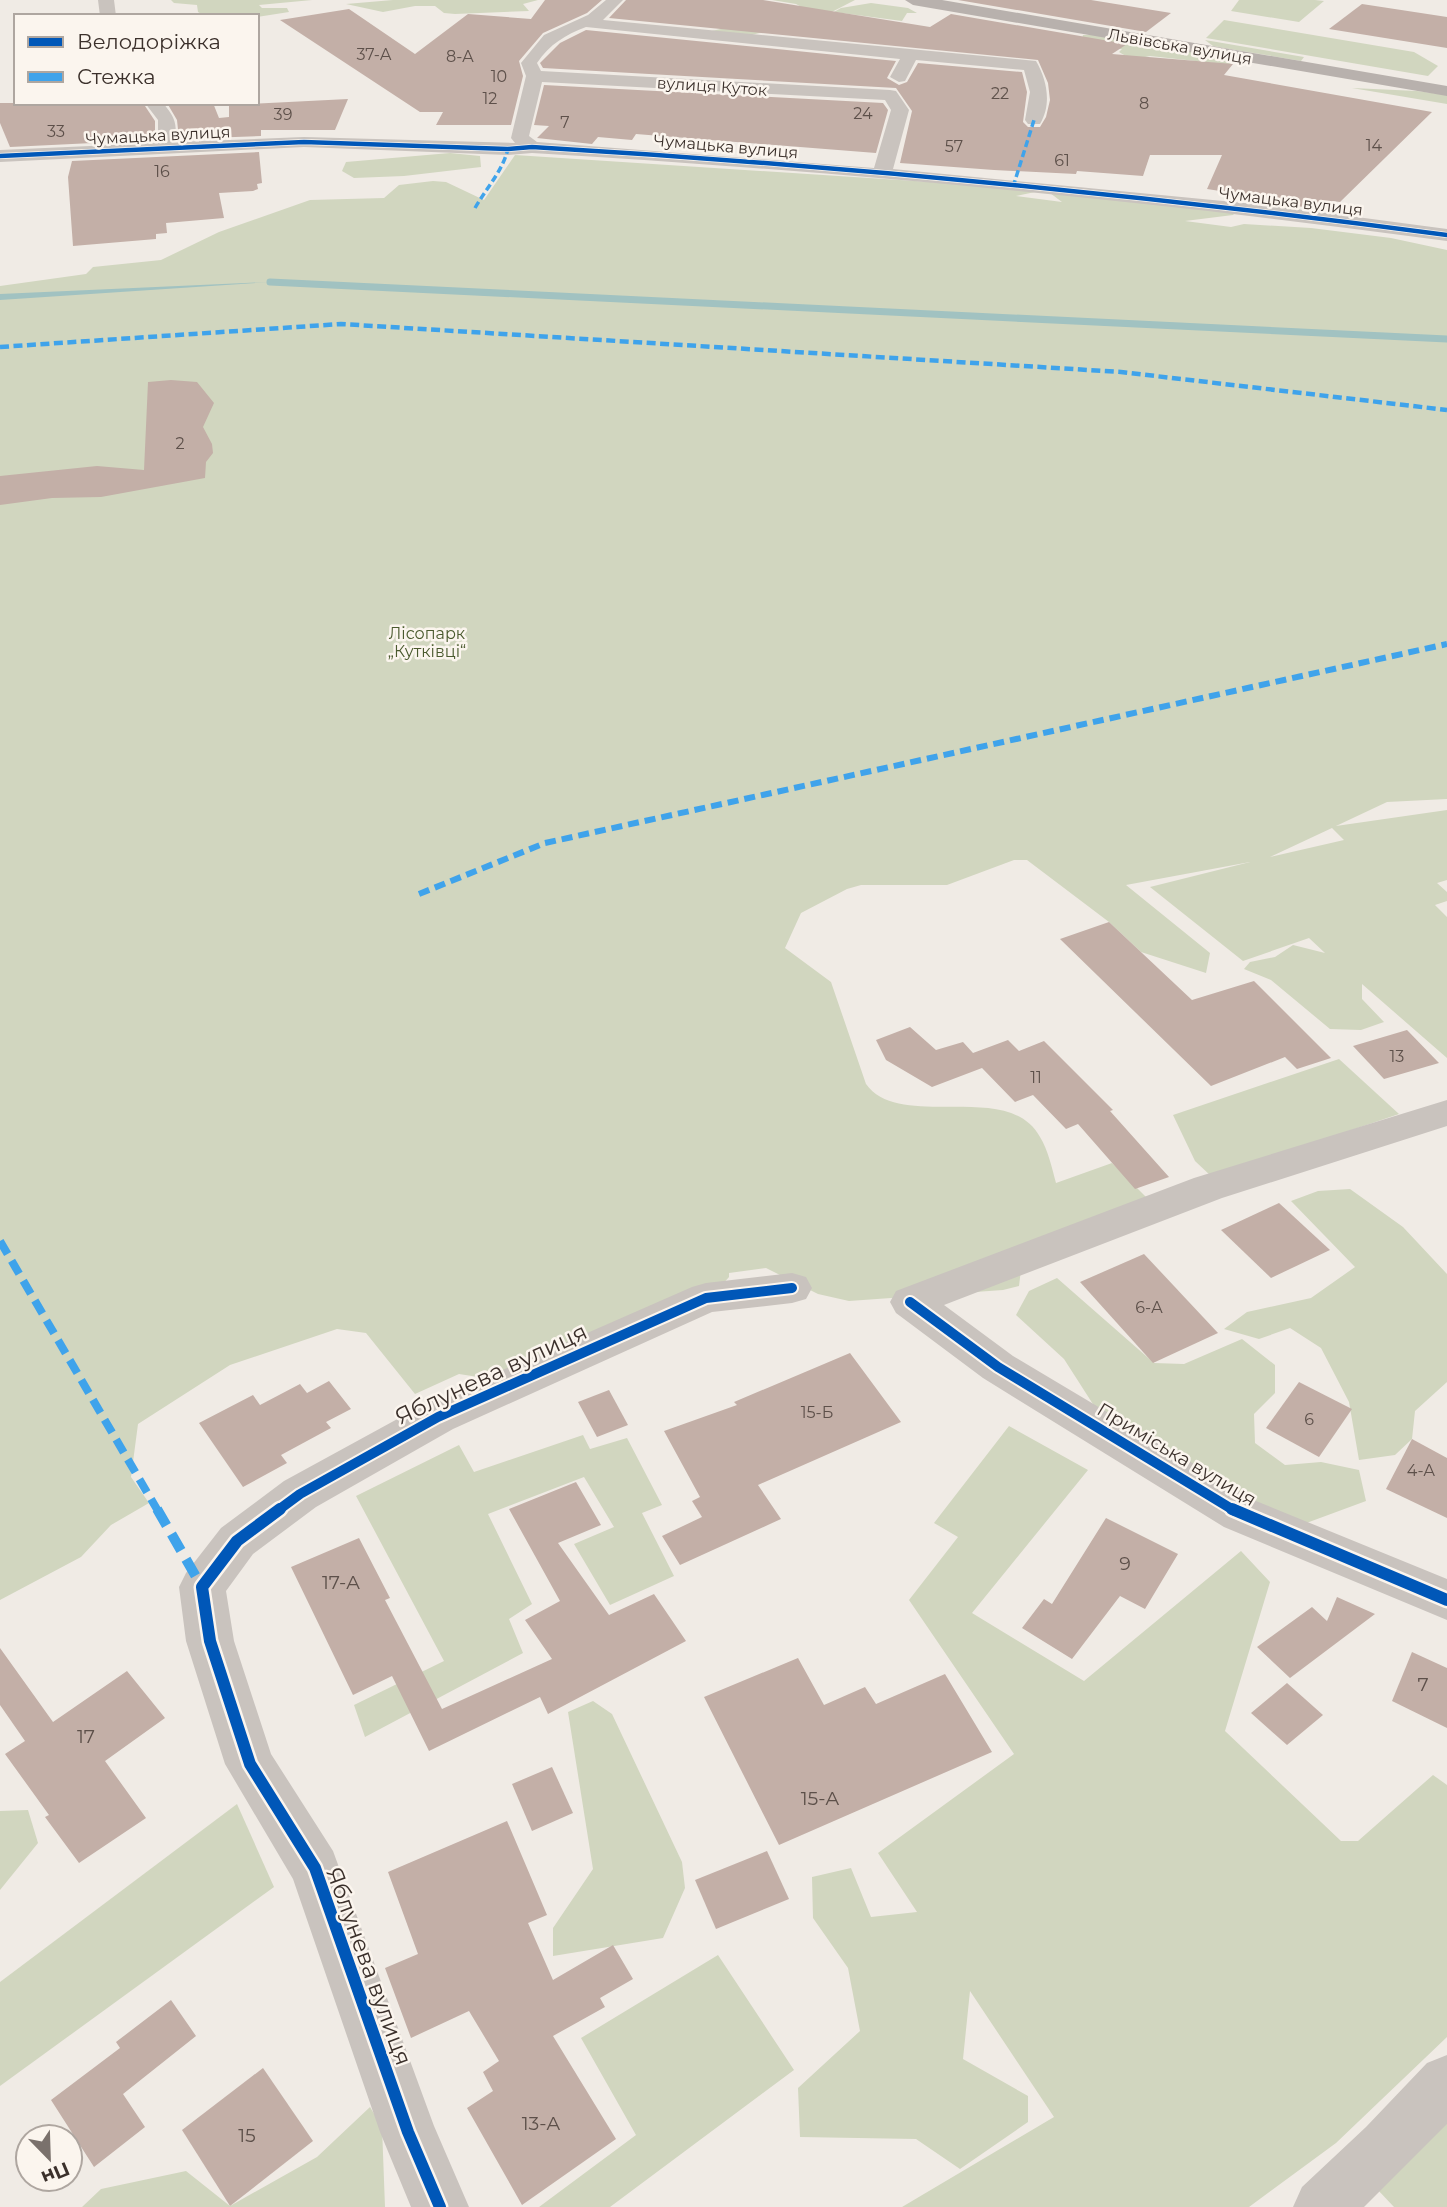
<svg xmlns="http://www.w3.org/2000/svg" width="1447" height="2207" font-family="Montserrat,sans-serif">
	<rect width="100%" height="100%" fill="#f0ebe5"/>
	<g fill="#d1d6bf" fill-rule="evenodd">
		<path d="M171,0H312L259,5L262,8H287L289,12L257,17L205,16L198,12L197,5L174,3Z"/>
		<path d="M393,0H538L523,4L529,11L455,14L444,13L435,6H415L383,12L346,4Z"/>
		<path d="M772,0H855L822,17L740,38L707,32L807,10L796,4Z"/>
		<path d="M1239,0H1315L1324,1L1299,22L1231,11Z"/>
		<path d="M871,3L908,8L917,13H907L902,21L834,12L841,8Z"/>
		<path d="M1224,20L1414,52L1438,66L1428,76L1206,38Z"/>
		<path d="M1083,35H1094L1221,57L1232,65L1150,56C1137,59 1130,59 1119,52L1122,49L1097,48L1082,39Z"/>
		<path d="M1205,40L1304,57L1301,61L1224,48L1213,46Z"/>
		<path d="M1352,88L1417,91L1447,95V104Z"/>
		<path d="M450,153L480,156L481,167L404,176L354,178L342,171L346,162Z"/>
		<path d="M515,155L976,185L1035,192L1016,196L1062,202L1050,193L1237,211L1233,215L1185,221L1231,227L1244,224L1311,228L1391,238L1447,250V799L1387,802L1336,826L1447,810V880L1437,883L1447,892V901L1435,905L1447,917V1058L1362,984V999L1384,1022L1361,1030L1330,1029L1271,980L1244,969L1250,962L1275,957L1293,945L1325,953L1309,938L1243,961L1150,887L1250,862L1126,885L1210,953L1206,973L1141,952L1109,922L1027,860H1014L947,885H861L847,889L801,913L785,948L831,982L866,1084C900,1132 1009,1079 1040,1137C1048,1150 1052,1168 1056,1183L1112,1163L1147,1198L1024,1245L1019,1286L1003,1290L849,1301L818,1294L766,1268L729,1273V1277L721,1286L504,1381L459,1374L415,1394L366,1333L337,1329L230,1365L138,1424L131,1477L149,1503L111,1525L81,1557L0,1600V286L86,274L93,267L161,260L219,232L310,200L384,198L399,185L433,181L446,182L484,200ZM1332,828L1344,840L1270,857Z"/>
		<path d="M1339,1059L1399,1114L1212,1177L1195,1161L1173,1115Z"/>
		<path d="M1350,1189L1403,1227L1447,1274V1382L1415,1411L1412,1439L1395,1455L1359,1460L1349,1402L1321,1348L1290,1328L1259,1339L1224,1329L1247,1312L1311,1298L1355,1267L1291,1201L1318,1191Z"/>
		<path d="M1057,1278L1154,1363L1184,1364L1242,1339L1275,1365V1393L1254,1414L1255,1443L1285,1465L1321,1462L1359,1470L1366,1501L1301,1525L1225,1493L1098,1412L1064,1359L1016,1315L1029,1291Z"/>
		<path d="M1009,1426L1088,1470L972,1613L1084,1681L1241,1551L1270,1582L1225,1731L1341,1841H1358L1433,1775L1447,1785V2037L1336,2143L1249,2207H902L1054,2117L970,1991L963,2059L1028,2096V2122L960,2169L916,2139L800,2137L798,2088L860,2031L848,1968L813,1918L812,1877L851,1868L871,1917L917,1912L878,1853L1014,1754L909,1600L958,1537L934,1523Z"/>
		<path d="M583,1435L590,1449L627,1438L662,1505L642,1513L674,1576L610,1605L574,1544L614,1527L584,1477L488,1514L532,1604L509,1619L523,1653L365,1737L354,1705L444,1661L356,1496L459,1445L474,1472Z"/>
		<path d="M593,1701L612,1714L682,1862L685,1888L663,1938L553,1956V1928L593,1869L568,1712Z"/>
		<path d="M237,1804L274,1887L0,2086V1982Z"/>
		<path d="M28,1810L38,1843L0,1890V1811Z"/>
		<path d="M718,1955L794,2070L610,2207H539L636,2135L581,2038Z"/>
		<path d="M370,2107L382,2127L385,2207H82L101,2189L186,2171L230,2206L317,2157Z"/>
		<path d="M1447,2121V2207H1394L1377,2189Z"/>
	</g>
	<path fill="#a1c2c1" d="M270,282L0,300V294Z"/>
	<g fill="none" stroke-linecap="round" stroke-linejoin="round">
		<path stroke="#a1c2c1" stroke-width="7" d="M270,282L1447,339"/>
	</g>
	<g fill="#c3afa7">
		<path d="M545,0H602L587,13L543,33L519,61L523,76L511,125H436L443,112H420L280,20L349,9L415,54L468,14L531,19Z"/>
		<path d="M626,0H763L930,27L951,14L1127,44L1112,54L1233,64L1224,75L1432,112L1340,202L1332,201L1327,210L1296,206L1298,203L1232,196L1233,193L1207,189L1222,155H1150L1143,176L1077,171L1076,174L994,170L900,163L912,111L896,88L543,68L540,63L560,43L586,30L896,61L887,78L899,85L907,82L918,63L1022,72L1027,92L1023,122L1028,127H1040L1046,117L1050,100L1048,83L1038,60L609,18Z"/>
		<path d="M958,0H1091L1171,13L1146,32Z"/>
		<path d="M1362,4L1447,17V48L1329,29Z"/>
		<path d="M544,85L883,103L888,110L876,153L636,134L632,140L598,137L592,144L537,138L549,126L534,125Z"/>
		<path d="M348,99L335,130H261V136L179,139L177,120L167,103H213L219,118L229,117V105Z"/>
		<path d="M0,103H143L155,121V140L10,147L0,123Z"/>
		<path d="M259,152L262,183L257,184L258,189L253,191L219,193L224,218L166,223L167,233L156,234V239L73,246L68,177L72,161Z"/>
		<path d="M171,380L197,382L214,403L203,427L212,444L213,453L206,462L205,478L101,497L52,498L0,505V476L97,466L144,470L148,382Z"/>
		<path d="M1109,922L1192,1000L1254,981L1331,1058L1297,1069L1285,1057L1211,1086L1060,939Z"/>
		<path d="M910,1027L936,1050L963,1042L973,1053L1008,1040L1019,1051L1044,1041L1113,1110L1110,1111L1169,1177L1135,1189L1078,1124L1066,1129L1033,1095L1015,1102L982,1068L932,1087L886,1060L876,1040Z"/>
		<path d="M1407,1030L1439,1063L1384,1079L1353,1046Z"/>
		<path d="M1279,1203L1330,1250L1271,1278L1221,1230Z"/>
		<path d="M1144,1254L1218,1333L1153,1363L1080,1282Z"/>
		<path d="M850,1353L901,1422L758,1485L781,1519L680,1565L662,1536L702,1517L692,1501L700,1497L664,1431L737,1405L734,1402Z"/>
		<path d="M329,1381L351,1409L326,1422L331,1428L281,1455L287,1463L243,1487L199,1423L253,1395L260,1405L300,1384L307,1393Z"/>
		<path d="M1299,1382L1352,1409L1319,1457L1266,1428Z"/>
		<path d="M609,1390L628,1425L597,1437L578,1402Z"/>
		<path d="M1412,1439L1447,1458V1518L1386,1489Z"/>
		<path d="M576,1482L601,1525L558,1543L609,1615L654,1594L686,1641L548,1714L540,1697L429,1751L392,1676L353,1695L291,1567L359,1538L390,1598L385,1600L442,1709L552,1659L525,1620L560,1601L509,1509Z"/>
		<path d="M1106,1518L1178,1554L1145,1609L1120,1596L1072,1659L1022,1628L1044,1599L1052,1604Z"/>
		<path d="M1337,1597L1375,1614L1290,1678L1257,1647L1312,1607L1327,1621Z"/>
		<path d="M0,1648L53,1722L127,1671L165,1718L105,1761L146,1818L79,1863L45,1817L49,1815L5,1754L25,1741L0,1705Z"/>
		<path d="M1412,1652L1447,1668V1728L1392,1701Z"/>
		<path d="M798,1658L824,1705L865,1687L876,1704L945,1674L992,1752L779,1845L704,1697Z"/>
		<path d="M1287,1683L1323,1715L1287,1745L1251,1713Z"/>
		<path d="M552,1767L573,1813L532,1831L512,1784Z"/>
		<path d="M507,1821L547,1915L528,1923L553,1980L613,1945L633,1979L600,1998L605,2007L553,2036L616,2139L522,2205L467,2108L493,2091L483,2072L499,2061L469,2011L411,2038L385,1968L418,1954L388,1872Z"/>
		<path d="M767,1851L789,1899L716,1929L695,1880Z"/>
		<path d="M171,2000L196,2036L123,2094L145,2127L94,2167L51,2100L120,2048L116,2042Z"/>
		<path d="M263,2068L313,2141L230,2206L182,2130Z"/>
	</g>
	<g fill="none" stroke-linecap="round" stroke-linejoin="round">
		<g fill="#c9c3be" fill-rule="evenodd">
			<path d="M98,0H114L116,16H100Z"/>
			<path d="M606,0H623L603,20L1036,61C1047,80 1052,104 1040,124H1028L1025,120L1030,92L1024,70L916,60L905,81L899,82L890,77L900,59L586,27C565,35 550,44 537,63L541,71L890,90L896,91L909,110L893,169L1274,206L1447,229V241C1144,200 838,171 532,153L508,155L304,147L0,162V150L158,143V120L145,103H163C176,119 176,122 176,142L304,137L515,143L511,138L526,76L521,63L544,35L588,15ZM542,82L885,100L891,110L874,168L537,142L529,136Z"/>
			<path d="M1447,1100V1126L1222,1198L944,1305L1013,1356L1256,1501L1447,1579V1620L1224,1527L983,1378L896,1313L890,1302L896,1291L1194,1178Z"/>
			<path d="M792,1273L806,1277L812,1288L806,1299L792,1303L712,1312L453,1429L316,1507L253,1554L226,1591L234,1641L271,1754L333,1851L434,2126L469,2207H411L380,2132L293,1879L225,1764L186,1641L179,1587L186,1573L221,1528L284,1481L423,1405L692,1287L706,1283Z"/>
			<path d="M1447,2055V2124L1364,2207H1293L1302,2187L1366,2127L1427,2063Z"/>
		</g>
		<path fill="#b8b1ad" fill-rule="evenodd" d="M905,0H942L1447,86V96L913,5Z"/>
		<g stroke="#3fa3eb" stroke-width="3.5" stroke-dasharray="7 3.5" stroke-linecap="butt">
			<path d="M1013,187L1034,120"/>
			<path d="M475,208C487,187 502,172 508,149"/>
		</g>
		<path stroke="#3fa3eb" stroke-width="4.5" stroke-dasharray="9 4.5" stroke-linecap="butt" d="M0,347L341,324L1121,372L1447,410"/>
		<path stroke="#3fa3eb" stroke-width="6" stroke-dasharray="11 6" stroke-linecap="butt" d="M419,894L545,843L1447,644"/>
		<path stroke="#3fa3eb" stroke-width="8" stroke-dasharray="15 8" stroke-linecap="butt" d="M0,1241L158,1511"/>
		<path stroke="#3fa3eb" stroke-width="10" stroke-dasharray="19 10" stroke-linecap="butt" d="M157,1509L202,1587"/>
		<g stroke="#fbf5ee" stroke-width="6">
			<path id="cycleway-far2" d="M0,156L304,142L508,149L532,147C838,165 1144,195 1447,235"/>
		</g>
		<g stroke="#fbf5ee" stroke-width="14">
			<g id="cycleway-far1">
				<path d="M910,1302L998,1367L1235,1511"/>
				<path d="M277,1511L300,1494L438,1417L706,1298L792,1288"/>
			</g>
		</g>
		<g stroke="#fbf5ee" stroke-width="17">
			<g id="cycleway">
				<path d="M280,1509L237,1541L202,1587L210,1641L250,1764L315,1868L408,2132L440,2207"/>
				<path d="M1232,1509L1447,1600"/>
			</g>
		</g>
		<use href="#cycleway-far2" stroke="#0057b8" stroke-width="4.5"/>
		<use href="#cycleway-far1" stroke="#0057b8" stroke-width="10"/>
		<use href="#cycleway" stroke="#0057b8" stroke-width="12"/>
	</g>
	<g text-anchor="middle" stroke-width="5" stroke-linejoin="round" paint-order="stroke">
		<g font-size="16" fill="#3b302b" stroke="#fbf5ee">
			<text transform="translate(1180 46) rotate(10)" y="6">Львівська вулиця</text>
			<text transform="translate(712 86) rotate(4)" y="6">вулиця Куток</text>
			<text transform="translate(158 135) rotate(-3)" y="6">Чумацька вулиця</text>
			<text transform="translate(726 146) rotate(5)" y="6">Чумацька вулиця</text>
			<text transform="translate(1291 201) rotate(7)" y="6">Чумацька вулиця</text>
		</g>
		<g font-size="16" fill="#5d504a">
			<text x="374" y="60">37-А</text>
			<text x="460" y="62">8-А</text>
			<text x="499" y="82">10</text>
			<text x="1000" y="99">22</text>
			<text x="490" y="104">12</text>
			<text x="1144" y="109">8</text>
			<text x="863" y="119">24</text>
			<text x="283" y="120">39</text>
			<text x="565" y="128">7</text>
			<text x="56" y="137">33</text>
			<text x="1374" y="151">14</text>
			<text x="954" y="152">57</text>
			<text x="1062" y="166">61</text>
			<text x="162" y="177">16</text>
			<text x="180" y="449">2</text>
			<text x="1397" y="1062">13</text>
			<text x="1036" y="1083">11</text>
			<text x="1149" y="1313">6-А</text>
			<text x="817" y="1418">15-Б</text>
			<text x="1309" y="1425">6</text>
			<text x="1421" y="1476">4-А</text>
		</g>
		<g font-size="16" fill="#4a5a2e" stroke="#fbf5ee">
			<text x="427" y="639">Лісопарк<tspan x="427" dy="18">„Кутківці“</tspan></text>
		</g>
		<g font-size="19" fill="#3b302b" stroke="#fbf5ee">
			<text transform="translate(1177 1454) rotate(31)" y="7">Приміська вулиця</text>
		</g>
		<g font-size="19" fill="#5d504a">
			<text x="1125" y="1570">9</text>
			<text x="341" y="1589">17-А</text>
			<text x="1423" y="1691">7</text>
			<text x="86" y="1743">17</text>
			<text x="820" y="1805">15-А</text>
			<text x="541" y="2130">13-А</text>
			<text x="247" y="2142">15</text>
		</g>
		<g font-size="23" fill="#3b302b" stroke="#fbf5ee">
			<text transform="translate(491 1374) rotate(-25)" y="8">Яблунева вулиця</text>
			<text transform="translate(369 1966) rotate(70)" y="8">Яблунева вулиця</text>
		</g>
	</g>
	<rect x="14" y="14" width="245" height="91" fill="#fbf5ee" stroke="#aea6a0" stroke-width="2"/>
	<rect x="28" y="37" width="35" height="10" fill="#0057b8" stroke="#aea6a0" stroke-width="2"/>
	<text x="77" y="49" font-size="21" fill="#3b302b">Велодоріжка</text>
	<rect x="28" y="72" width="35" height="10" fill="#3fa3eb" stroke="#aea6a0" stroke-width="2"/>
	<text x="77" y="84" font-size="21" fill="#3b302b">Стежка</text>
	<g transform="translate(49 2158) rotate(157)"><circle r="33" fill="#fbf5ee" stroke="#aea6a0" stroke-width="2"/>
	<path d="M0-5L12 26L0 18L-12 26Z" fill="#7a716c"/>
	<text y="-10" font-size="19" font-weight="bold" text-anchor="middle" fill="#3b302b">Пн</text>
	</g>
</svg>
